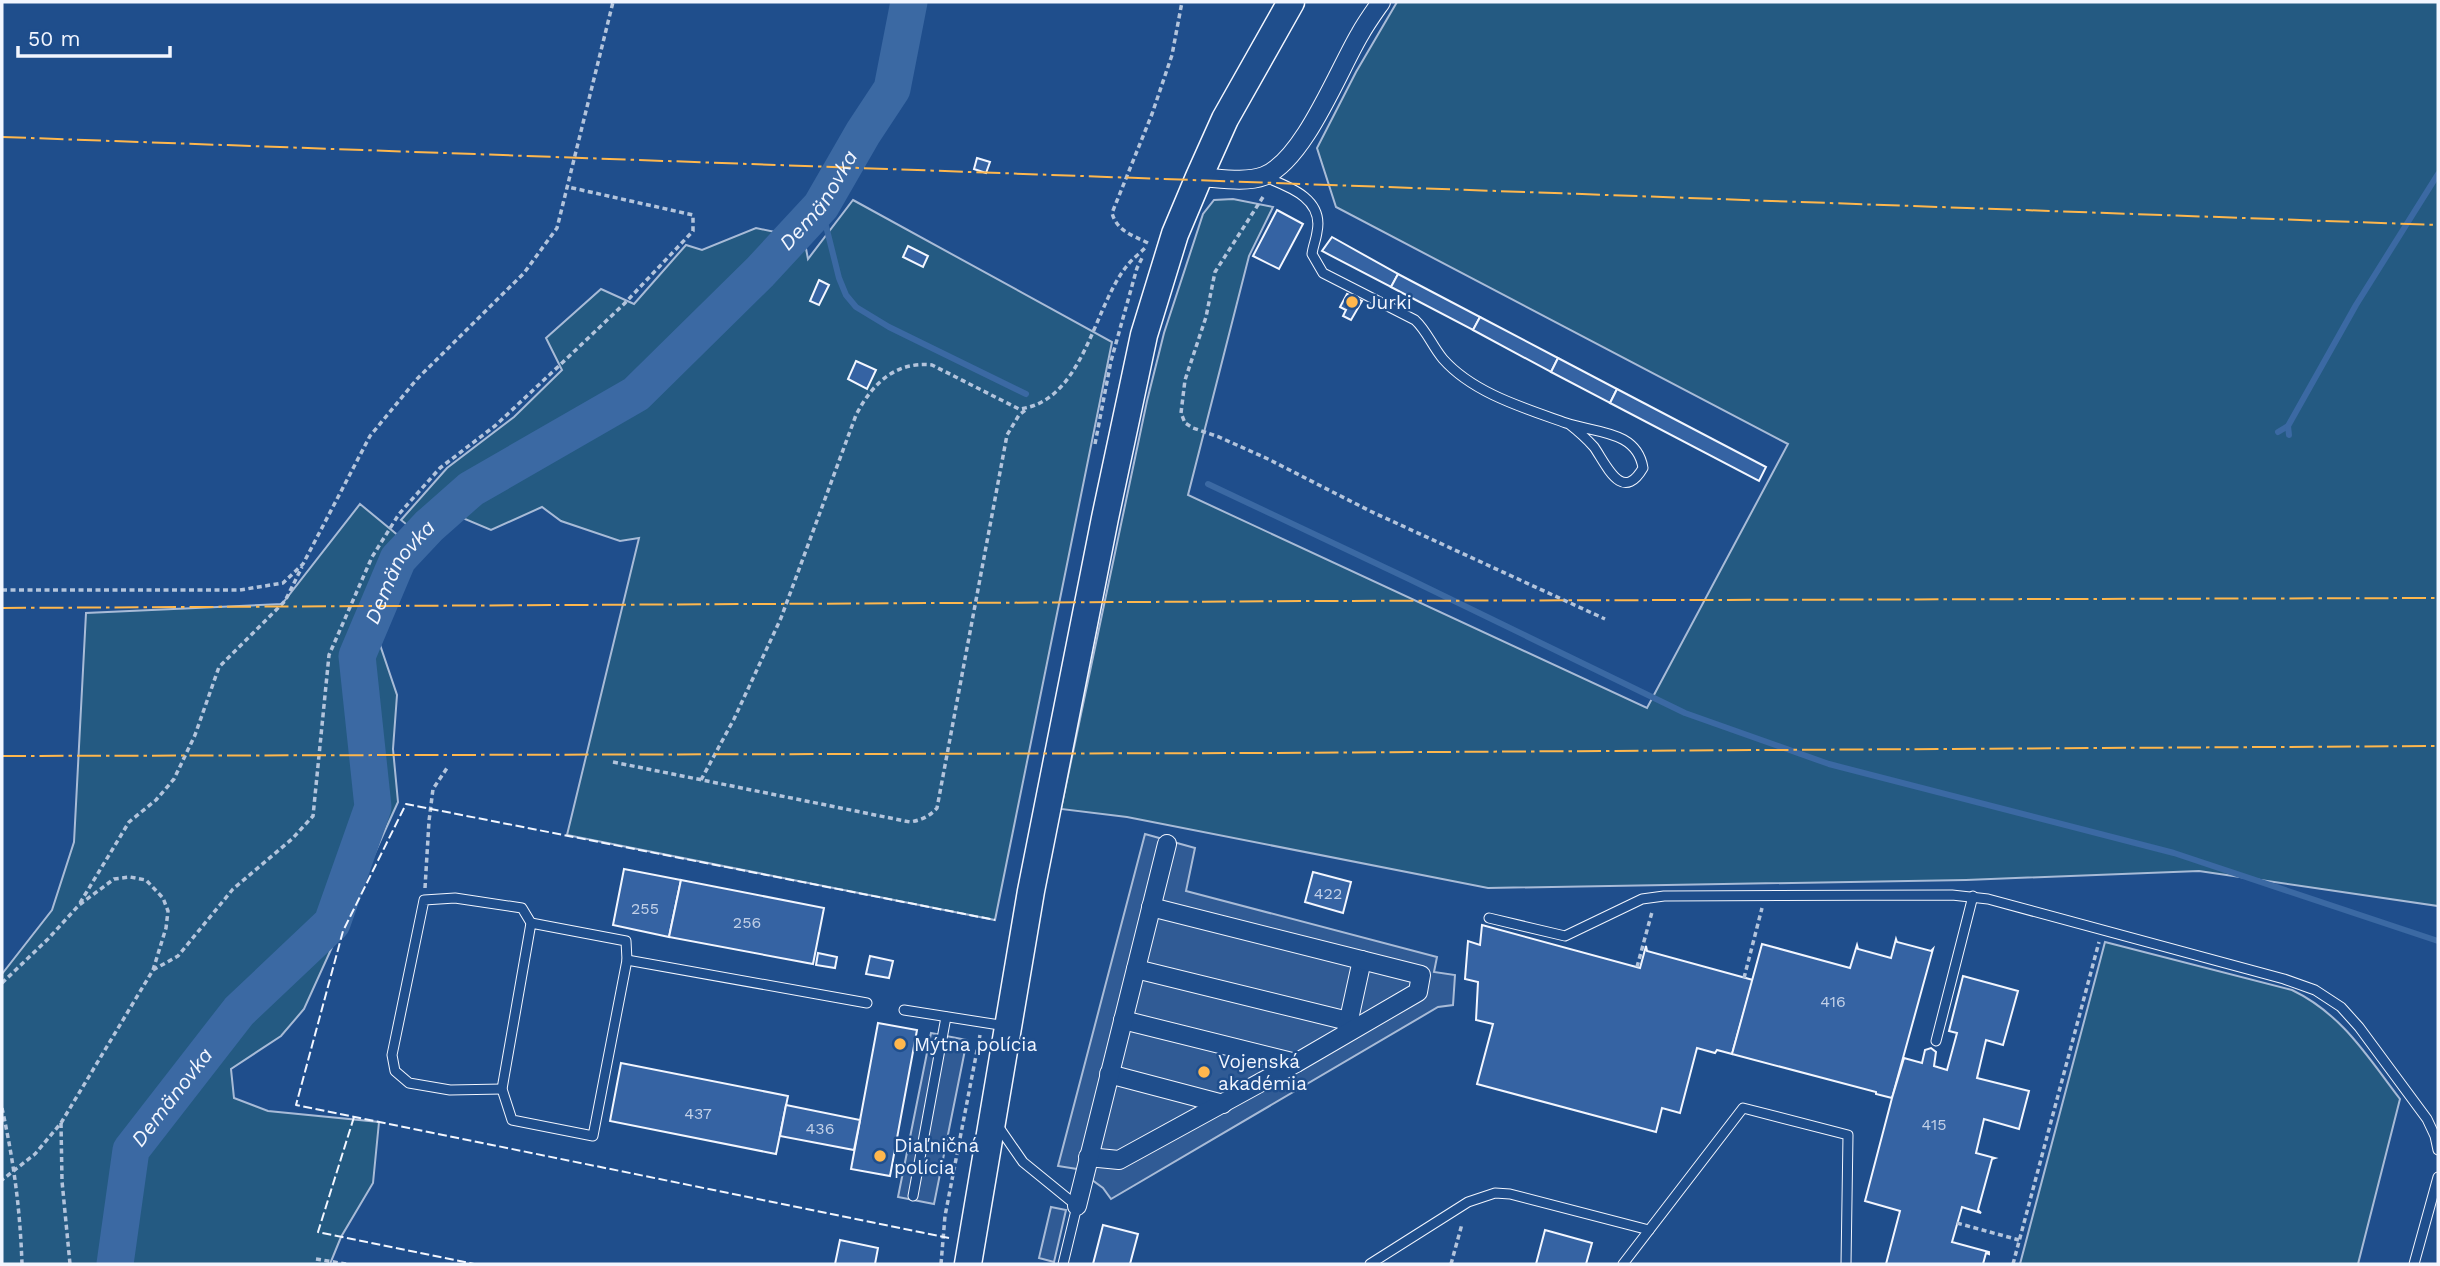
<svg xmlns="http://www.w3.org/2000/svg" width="2440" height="1266" font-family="'Work Sans',sans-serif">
	<rect width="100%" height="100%" fill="#1f4e8c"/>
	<g fill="#245a82" stroke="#a8bbd7" stroke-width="2">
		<path d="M1397,2H2438V906L2199,871L1966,880L1488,888L1127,817L1061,809L1147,401L1164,333L1203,214L1214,200L1233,199L1273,207L1249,256L1188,495L1647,708L1788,444L1336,207L1317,148L1356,72Z"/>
		<path d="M853,200L1112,342L995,920L567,835L639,538L620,541L561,521L542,507L491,530L439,508L411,528L401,520L447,468L514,417L562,370L546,338L601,289L634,304L686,245L702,250L756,228L804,238L808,259Z"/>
		<path d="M360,504L400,537L373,590L350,645L378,639L397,695L393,749L398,802L304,1009L281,1036L231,1069L234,1098L268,1111L379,1122L373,1183L341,1237L330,1264H2V974L52,910L74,842L86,613L282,604Z"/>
		<path d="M2105,942L2292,990C2342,1014 2367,1056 2400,1099L2358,1264H2020Z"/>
	</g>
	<g fill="#305b95" stroke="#a8bbd7" stroke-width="2">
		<path d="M1145,834L1195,848L1186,891L1437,957L1434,972L1455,975L1453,1005L1438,1007L1111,1199L1103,1188L1077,1169L1058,1166Z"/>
		<path d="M931,1033L967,1040L934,1204L898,1197Z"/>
		<path d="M1051,1207L1066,1210L1054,1262L1039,1258Z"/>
	</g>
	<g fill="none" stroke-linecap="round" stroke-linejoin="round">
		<g stroke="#3b69a3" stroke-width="6">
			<path d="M821,206L839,278L846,295L856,307L889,327L1026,394"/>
			<path d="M2278,432L2288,426"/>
			<path d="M2289,435L2288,426L2356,305L2438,174"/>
			<path d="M1208,484L1407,578L1685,713L1829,764L2174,853L2438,941"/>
		</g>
		<path stroke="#3b69a3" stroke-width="37" id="s1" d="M115,1264L131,1150L239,1011L332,923L373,807L357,656L398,559L429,526L471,489L636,394L760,272L821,206L863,133L892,89L909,2"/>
	</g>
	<g fill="#3563a3" stroke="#f2f6ff" stroke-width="2">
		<path d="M977,158L990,162L986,173L974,169Z"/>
		<path d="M1277,210L1303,224L1279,269L1253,256Z"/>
		<path d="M1332,237L1398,274L1391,287L1322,251Z"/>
		<path d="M908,246L928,256L923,267L903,257Z"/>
		<path d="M1398,274L1480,317L1473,330L1391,287Z"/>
		<path d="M819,280L829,285L819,305L810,301Z"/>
		<path d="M1347,294L1362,301L1351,320L1343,316L1346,310L1340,307Z"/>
		<path d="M1480,317L1558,358L1551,372L1473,330Z"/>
		<path d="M1558,358L1617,389L1610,403L1551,372Z"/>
		<path d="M856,361L876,370L867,389L848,379Z"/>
		<path d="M1617,389L1766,467L1759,481L1610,403Z"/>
		<path d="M624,869L681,880L669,937L613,925Z"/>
		<path d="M1313,872L1351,882L1343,913L1305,902Z"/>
		<path d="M681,880L824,908L813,964L669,937Z"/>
		<path d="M1482,925L1640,968L1646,946L1647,951L1753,980L1732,1054L1717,1050L1715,1053L1697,1048L1680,1113L1662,1108L1656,1132L1477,1084L1493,1024L1476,1020L1478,982L1465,979L1468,941L1480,945Z"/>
		<path d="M1896,939L1897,942L1931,951L1933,949L1892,1098L1876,1094V1092L1732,1054L1762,944L1850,968L1857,945L1858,949L1891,958Z"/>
		<path d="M818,953L837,957L835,968L816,965Z"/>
		<path d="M870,956L893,961L889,978L866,974Z"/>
		<path d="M1963,976L2018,991L2003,1045L1986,1040L1977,1078L2029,1091L2019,1129L1984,1119L1976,1153L1995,1158L1992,1159L1978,1210L1981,1213L1962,1207L1952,1242L1989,1252V1254L1986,1253L1983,1264H1886L1900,1211L1865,1201L1892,1098L1904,1058L1922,1063L1925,1050L1931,1048L1936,1052L1934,1066L1947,1070L1957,1033L1949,1031Z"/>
		<path d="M878,1023L917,1030L890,1176L851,1169Z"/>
		<path d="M621,1063L788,1096L776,1154L610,1121Z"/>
		<path d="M786,1105L860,1120L854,1150L780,1136Z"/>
		<path d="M1103,1225L1138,1234L1130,1264H1093Z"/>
		<path d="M1545,1230L1592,1243L1586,1264H1536Z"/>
		<path d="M840,1240L878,1248L875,1264H835Z"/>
	</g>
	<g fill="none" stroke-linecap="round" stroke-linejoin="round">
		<g stroke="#f2f6ff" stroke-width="11">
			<g id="service">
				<path d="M1265,177C1290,187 1324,199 1317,232C1316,240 1313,246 1312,254L1323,273L1415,320C1427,331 1432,346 1443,359C1473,393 1524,408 1566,423C1595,433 1637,430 1643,468C1622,504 1606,464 1594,447C1586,438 1578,431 1569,424"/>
				<path d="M1489,918L1565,936L1642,899L1664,896L1952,895L1988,899L2284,979L2315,990L2341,1007L2359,1027L2427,1119L2435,1136L2438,1150"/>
				<path d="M531,923L626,941L627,960L593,1136L512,1120L502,1089Z"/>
				<path d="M627,960L867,1003"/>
				<path d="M904,1010L1006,1026"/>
				<path d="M1936,1041L1973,896"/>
				<path d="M502,1089L450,1090L409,1083L395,1071L392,1055L424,900L455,898L522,908L531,923"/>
				<path d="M998,1126L1023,1162L1077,1206L1063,1264"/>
				<path d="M913,1196L946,1017"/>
				<path d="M1370,1264L1468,1202L1495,1193L1510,1194L1649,1230"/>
				<path d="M1623,1264L1743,1108L1848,1135L1846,1264"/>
				<path d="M2414,1264L2438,1177"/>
			</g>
		</g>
		<g stroke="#f2f6ff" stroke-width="20">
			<g id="minor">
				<path d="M1199,177C1218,178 1246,183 1264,176C1304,160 1338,71 1360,34C1366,23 1374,12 1381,2"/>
				<path d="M1136,969L1348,1021"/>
				<path d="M1123,1020L1296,1063"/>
				<path d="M1346,1033L1362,960"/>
				<path d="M1109,1074L1223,1104"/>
				<path d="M1088,1157L1119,1160L1296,1063L1418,992L1421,975L1151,907"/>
				<path d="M1077,1206L1167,844"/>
			</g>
		</g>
		<g stroke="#f2f6ff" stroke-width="29">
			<path id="secondary" d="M968,1264L1031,891L1105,518L1144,335L1175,234L1199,177L1225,119L1291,2"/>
		</g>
		<g stroke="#b3c4dc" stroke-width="3.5" stroke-dasharray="5 3.5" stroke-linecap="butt">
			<path d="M1263,197L1215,272L1206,317L1185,380L1181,413L1185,423L1193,428L1219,437L1268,459L1370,511L1605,619"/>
			<path d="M1148,243C1132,235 1117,231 1112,213L1152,114L1172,55L1182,2"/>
			<path d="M1095,444L1111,361L1137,268L1142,258"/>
			<path d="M2,590H240L283,583L303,564L370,436L417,379L524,273L557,228L613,2"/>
			<path d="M613,762L910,822C921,820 929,817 937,808L1007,435L1019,415L1027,409"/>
			<path d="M701,780L734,719L781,618L856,415C872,384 895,361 932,365L1019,409C1083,402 1093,309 1126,267C1131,260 1139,254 1145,248"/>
			<path d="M425,888L429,821L433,789L447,768"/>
			<path d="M80,903L129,822L156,800L174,779L195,735L219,667L285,601L302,567"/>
			<path d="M1637,967L1652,912"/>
			<path d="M153,970L178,956L233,889L292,839L313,816L329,655L372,557L399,514L440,468L496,425L562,363L624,304L693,231V215L568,187"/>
			<path d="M1744,978L1762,908"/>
			<path d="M2,983L48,939L79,905L114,879L130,877L146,880L163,898L168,911L166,928L153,970L61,1123L35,1154L2,1180"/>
			<path d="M2,1108C14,1163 20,1208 22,1264"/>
			<path d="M61,1123L62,1181L70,1264"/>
			<path d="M1957,1223L2019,1240"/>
			<path d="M316,1259L346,1264"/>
			<path d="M941,1264L945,1216L980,1035"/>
			<path d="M1451,1264L1462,1224"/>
			<path d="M2013,1264L2099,942"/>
		</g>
		<use href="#service" stroke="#1f4e8c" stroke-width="9"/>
		<use href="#minor" stroke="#1f4e8c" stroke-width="18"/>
		<use href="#secondary" stroke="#1f4e8c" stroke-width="26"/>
		<g stroke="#f2f6ff" stroke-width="2" stroke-dasharray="9 3.5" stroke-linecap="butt">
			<path d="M354,1117L318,1232L474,1264"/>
			<path d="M949,1238L296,1105L343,931L406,804L995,920"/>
		</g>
		<g stroke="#ffb74d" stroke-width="2" stroke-dasharray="24 5 3.5 5" stroke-linecap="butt">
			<path d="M2,137L2438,225"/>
			<path d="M2,608L1324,601L2438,598"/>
			<path d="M2,756L1266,753L2438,746"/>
		</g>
	</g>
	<g fill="#ffb74d" stroke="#1f4e8c" stroke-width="2.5">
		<circle cx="1352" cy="302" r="7"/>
		<circle cx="900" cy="1044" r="7"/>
		<circle cx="1204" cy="1072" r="7"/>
		<circle cx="880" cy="1156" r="7"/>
	</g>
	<g text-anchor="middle" stroke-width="5" stroke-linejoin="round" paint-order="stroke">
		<g font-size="16" fill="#c3d1e8">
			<text x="1328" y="899">422</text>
			<text x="645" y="914">255</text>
			<text x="747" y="928">256</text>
			<text x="1833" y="1007">416</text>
			<text x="698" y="1119">437</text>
			<text x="1934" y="1130">415</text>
			<text x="820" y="1134">436</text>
		</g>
		<g font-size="19" fill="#f2f6ff" stroke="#1f4e8c" text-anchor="start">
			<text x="1366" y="309">Jurki</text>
			<text x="914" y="1051">Mýtna polícia</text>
			<text x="1218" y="1068">Vojenská<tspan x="1218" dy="22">akadémia</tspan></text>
			<text x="894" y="1152">Diaľničná<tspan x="894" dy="22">polícia</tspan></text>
		</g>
		<g font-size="21" font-style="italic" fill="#f2f6ff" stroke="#1f4e8c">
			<text dy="7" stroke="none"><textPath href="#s1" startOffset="1358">Demänovka</textPath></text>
			<text dy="7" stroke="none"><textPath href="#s1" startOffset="789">Demänovka</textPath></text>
			<text dy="7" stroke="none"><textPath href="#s1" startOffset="182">Demänovka</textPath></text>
		</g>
	</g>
	<rect width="2440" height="1266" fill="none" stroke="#f2f6ff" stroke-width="7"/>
	<path d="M18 46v10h152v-10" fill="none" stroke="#f2f6ff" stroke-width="3.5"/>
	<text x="28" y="46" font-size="21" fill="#f2f6ff" stroke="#1f4e8c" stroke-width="5" paint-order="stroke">50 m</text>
</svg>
